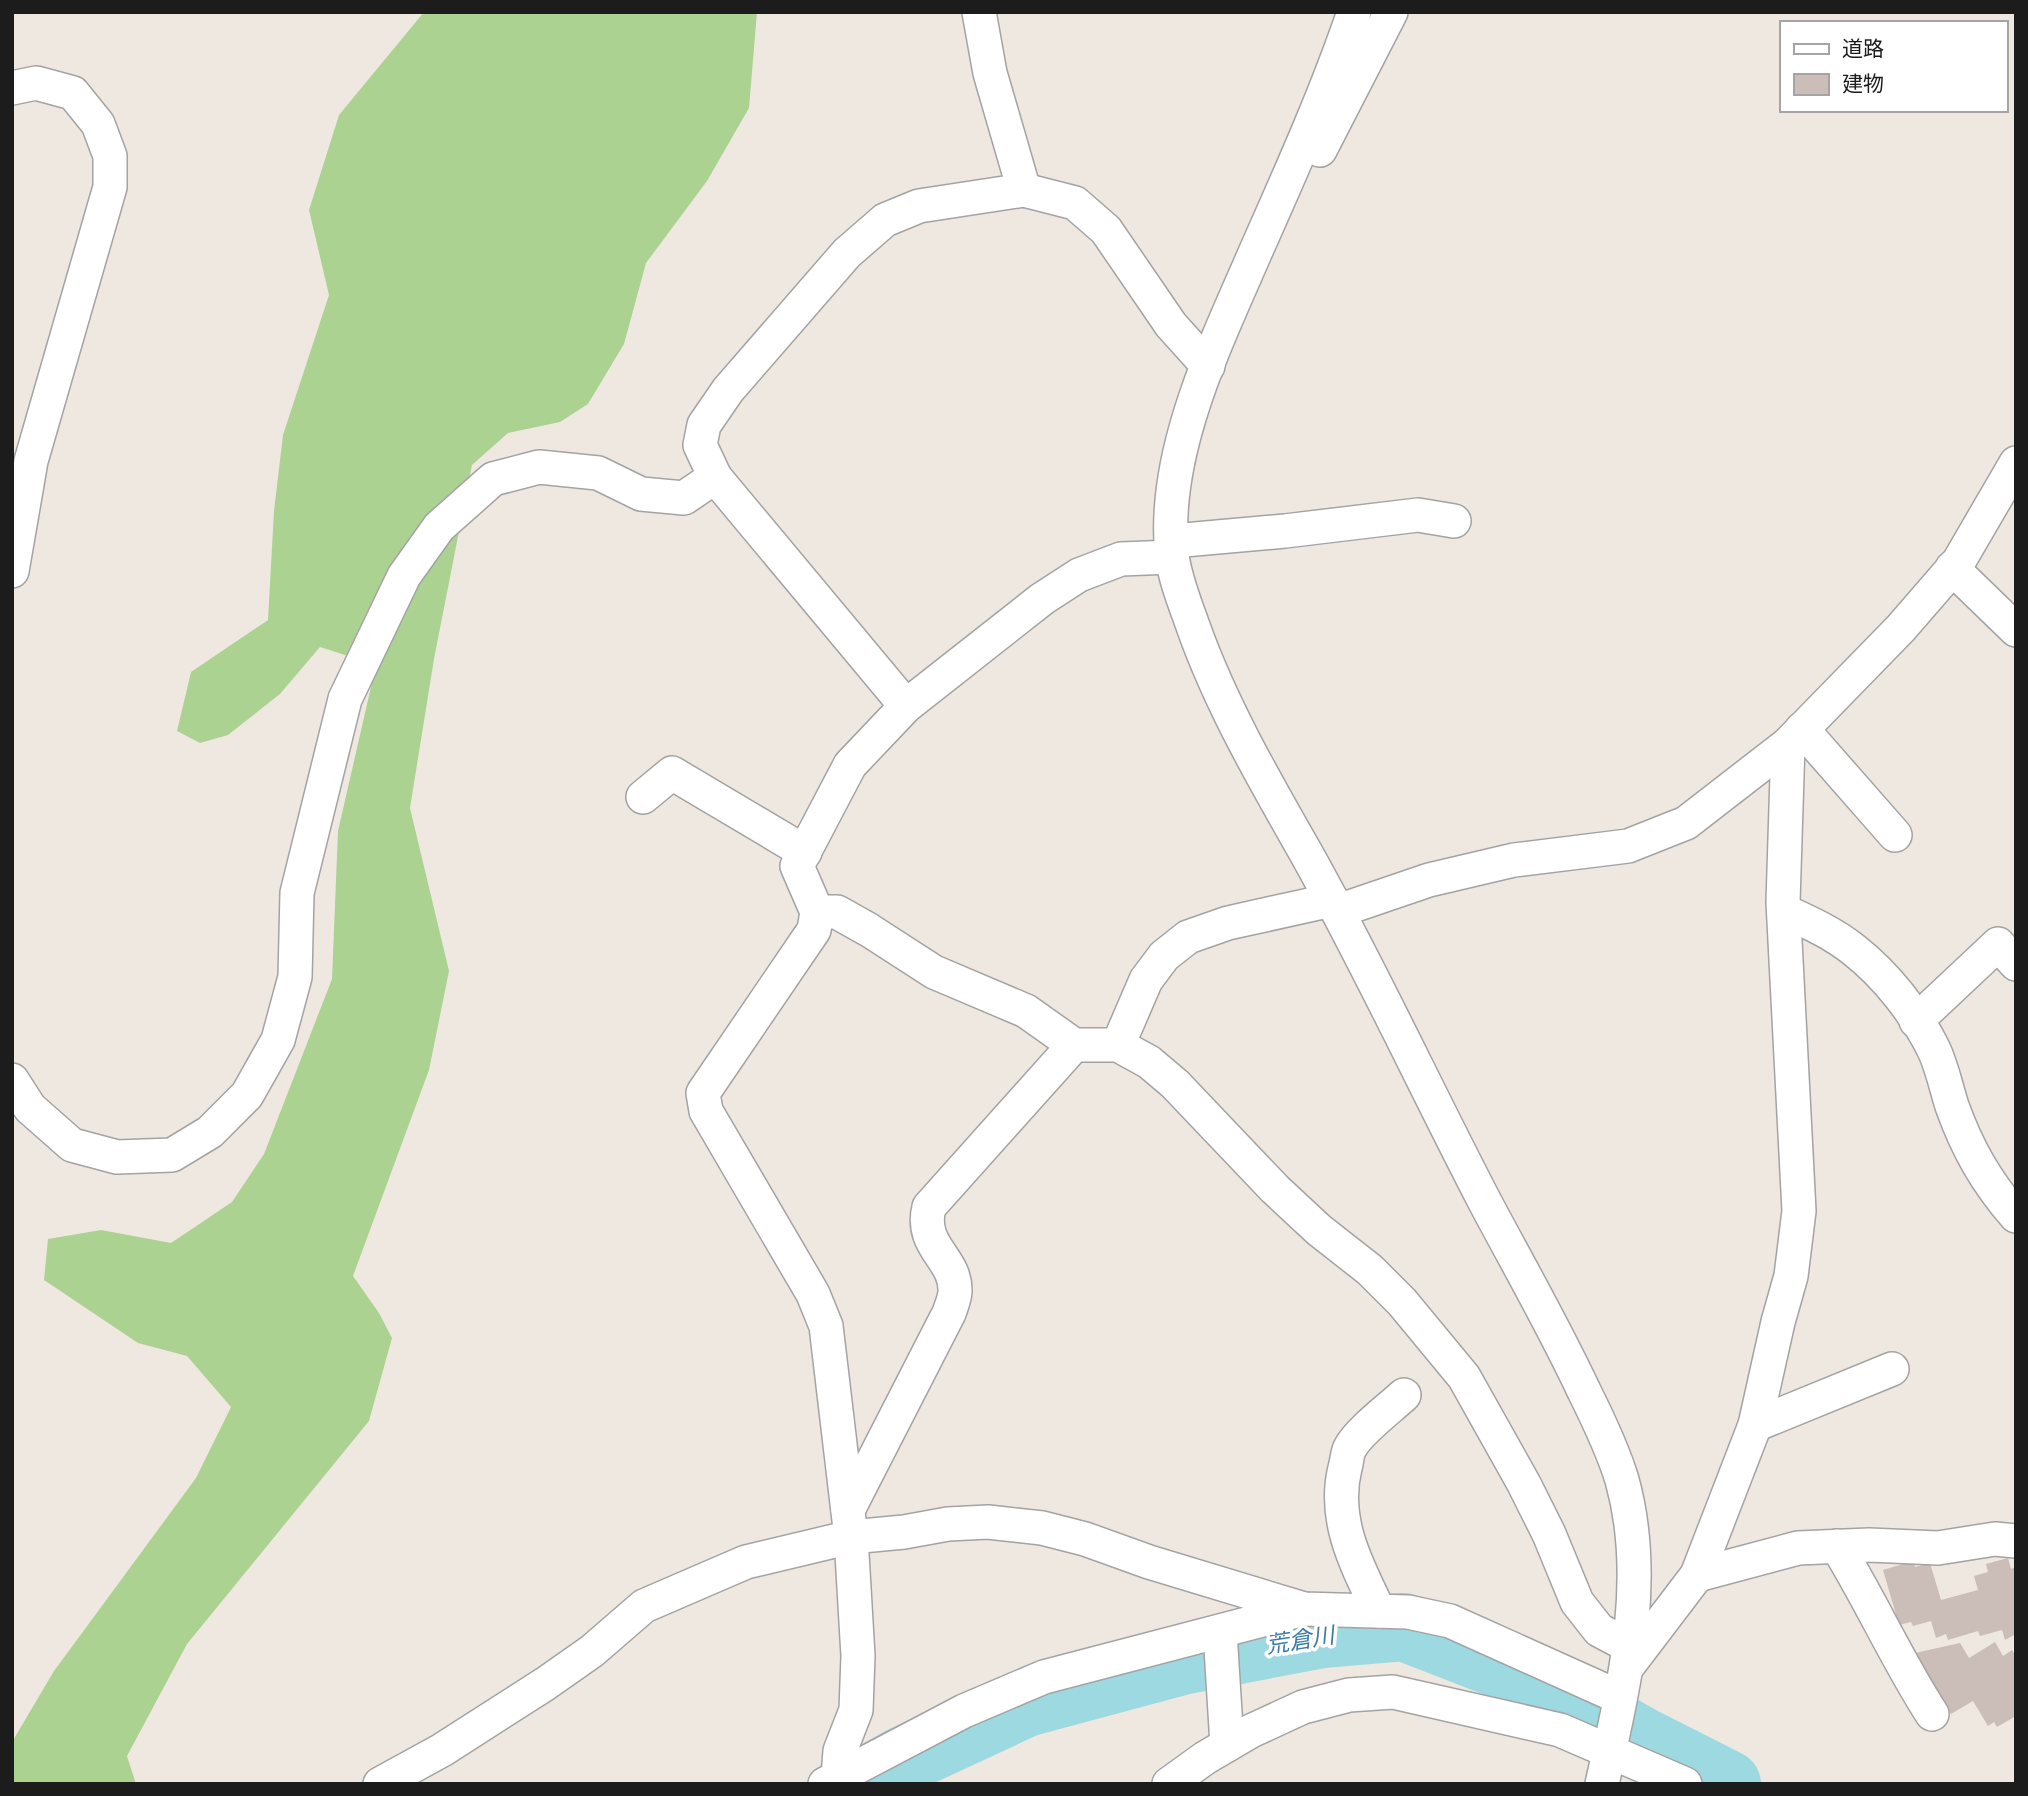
<svg xmlns="http://www.w3.org/2000/svg" width="2028" height="1796" font-family="'Fira Sans Condensed','Noto Sans JP',sans-serif">
	<rect width="100%" height="100%" fill="#efe8e1"/>
	<path fill="#acd292" d="M424,12H757L749,108L707,181L646,263L624,344L588,404L560,422L508,433L472,465L434,659L410,808L449,971L429,1070L353,1276L379,1313L392,1338L369,1421L187,1644L127,1756L136,1784H12V1742L54,1671L196,1478L231,1407L187,1356L138,1343L44,1280L48,1239L101,1230L171,1243L232,1202L264,1154L332,979L338,831L376,665L320,647L280,694L228,735L200,743L177,731L191,672L268,620L274,511L283,435L329,295L309,210L339,115Z"/>
	<g fill="none" stroke-linecap="round" stroke-linejoin="round">
		<path stroke="#9dd9e0" stroke-width="68" d="M861,1784L903,1760L1026,1703L1186,1660L1322,1634L1404,1627L1512,1669L1642,1741L1727,1784"/>
	</g>
	<g fill="#cbbdb7">
		<path d="M2008,1558L2011,1569L2016,1567V1634L2005,1640L2002,1630L1980,1636L1978,1631L1948,1640L1946,1634L1936,1638L1931,1621L1913,1626L1911,1622L1899,1625L1883,1570L1913,1561L1915,1567L1930,1563L1941,1600L1978,1590L1974,1576L1988,1572L1986,1564Z"/>
		<path d="M1995,1642L2003,1656L2012,1650L2016,1656V1716L1997,1727L1994,1722L1988,1726L1973,1701L1951,1714L1915,1653L1960,1643L1969,1658Z"/>
	</g>
	<g fill="none" stroke-linecap="round" stroke-linejoin="round">
		<g stroke="#a3a3a3" stroke-width="36">
			<g id="street">
				<path d="M1354,12C1326,94 1290,174 1255,253C1216,343 1161,454 1172,555C1175,580 1186,606 1194,629C1222,707 1265,781 1306,853C1370,967 1425,1087 1486,1204C1519,1266 1554,1327 1584,1391C1598,1419 1613,1450 1622,1480C1650,1580 1624,1685 1602,1784"/>
				<path d="M12,88L36,83L73,93L98,124L110,156V187L31,461L12,571"/>
				<path d="M1320,150L1391,12"/>
				<path d="M1024,190L1075,203L1106,230L1171,325L1208,366"/>
				<path d="M715,477L700,445L704,425L728,390L847,253L885,220L919,206L1024,190L990,73L979,12"/>
				<path d="M1173,541L1285,531L1418,515L1454,521"/>
				<path d="M1952,568L2016,630"/>
				<path d="M1802,729L1895,835"/>
				<path d="M643,797L672,773L805,852"/>
				<path d="M1338,911L1429,880L1514,860L1628,846L1686,823L1788,744L1901,628L1959,561L2016,463"/>
				<path d="M1784,911C1808,922 1833,933 1854,950C1886,975 1916,1013 1934,1050C1942,1067 1946,1087 1952,1106C1967,1148 1986,1182 2016,1216"/>
				<path d="M817,912H837L869,930L934,972L1026,1011L1074,1045H1118L1149,1062L1175,1084L1275,1189L1319,1230L1370,1270L1402,1302L1464,1377L1524,1484L1549,1534L1577,1602L1599,1630L1629,1646"/>
				<path d="M1916,1021L1998,944L2016,964"/>
				<path d="M1118,1045L1146,980L1164,956L1188,937L1228,923L1332,900"/>
				<path d="M12,1080L30,1108L72,1145L117,1157L172,1155L210,1132L247,1095L278,1040L295,977L297,893L345,699L404,576L439,527L493,479L539,467L598,473L641,494L684,498L715,477L906,706"/>
				<path d="M1755,1425L1892,1369"/>
				<path d="M848,1510L949,1313C951,1307 955,1298 955,1291C956,1258 919,1247 929,1207L1074,1045"/>
				<path d="M1837,1546C1871,1601 1897,1660 1932,1714"/>
				<path d="M1697,1575L1798,1548L1869,1545L1938,1548L1995,1539L2016,1541"/>
				<path d="M1379,1611C1357,1566 1332,1520 1345,1468C1347,1462 1347,1453 1350,1448C1359,1431 1390,1408 1404,1395"/>
				<path d="M1220,1632L1227,1745"/>
				<path d="M1627,1667L1697,1575L1755,1425L1778,1322L1791,1276L1799,1211L1783,902L1788,744"/>
				<path d="M838,1777L840,1751L856,1710L858,1656L851,1537L826,1326L813,1294L706,1111L703,1093L814,930L817,912L797,866L850,765L906,706L1042,599L1079,575L1121,559L1172,557"/>
				<path d="M380,1784L442,1750L545,1684L592,1651L644,1606L746,1562L851,1537L904,1532L948,1524L988,1522L1042,1528L1085,1539L1149,1562L1304,1609L1408,1612L1450,1621L1619,1697"/>
				<path d="M825,1784L964,1711L1044,1677L1304,1609"/>
				<path d="M1169,1784L1205,1758L1251,1731L1303,1707L1349,1695L1393,1692L1560,1730L1685,1784"/>
			</g>
		</g>
		<use href="#street" stroke="#fff" stroke-width="33"/>
	</g>
	<g text-anchor="middle" stroke-width="7" stroke-linejoin="round" paint-order="stroke">
		<g font-size="23" font-style="italic" fill="#3c7ca3" stroke="#fff">
			<text transform="translate(1300 1640) rotate(-9)" y="8">荒倉川</text>
		</g>
	</g>
	<rect width="2028" height="1796" fill="none" stroke="#1c1c1c" stroke-width="28"/>
	<rect x="1780" y="21" width="228" height="91" fill="#ffffff" stroke="#a4a4a4" stroke-width="2"/>
	<rect x="1794" y="44" width="35" height="10" fill="#ffffff" stroke="#a4a4a4" stroke-width="2"/>
	<text x="1842" y="56" font-size="21" fill="#1c1c1c">道路</text>
	<rect x="1794" y="74" width="35" height="21" fill="#cbbdb7" stroke="#a4a4a4" stroke-width="2"/>
	<text x="1842" y="91" font-size="21" fill="#1c1c1c">建物</text>
</svg>
